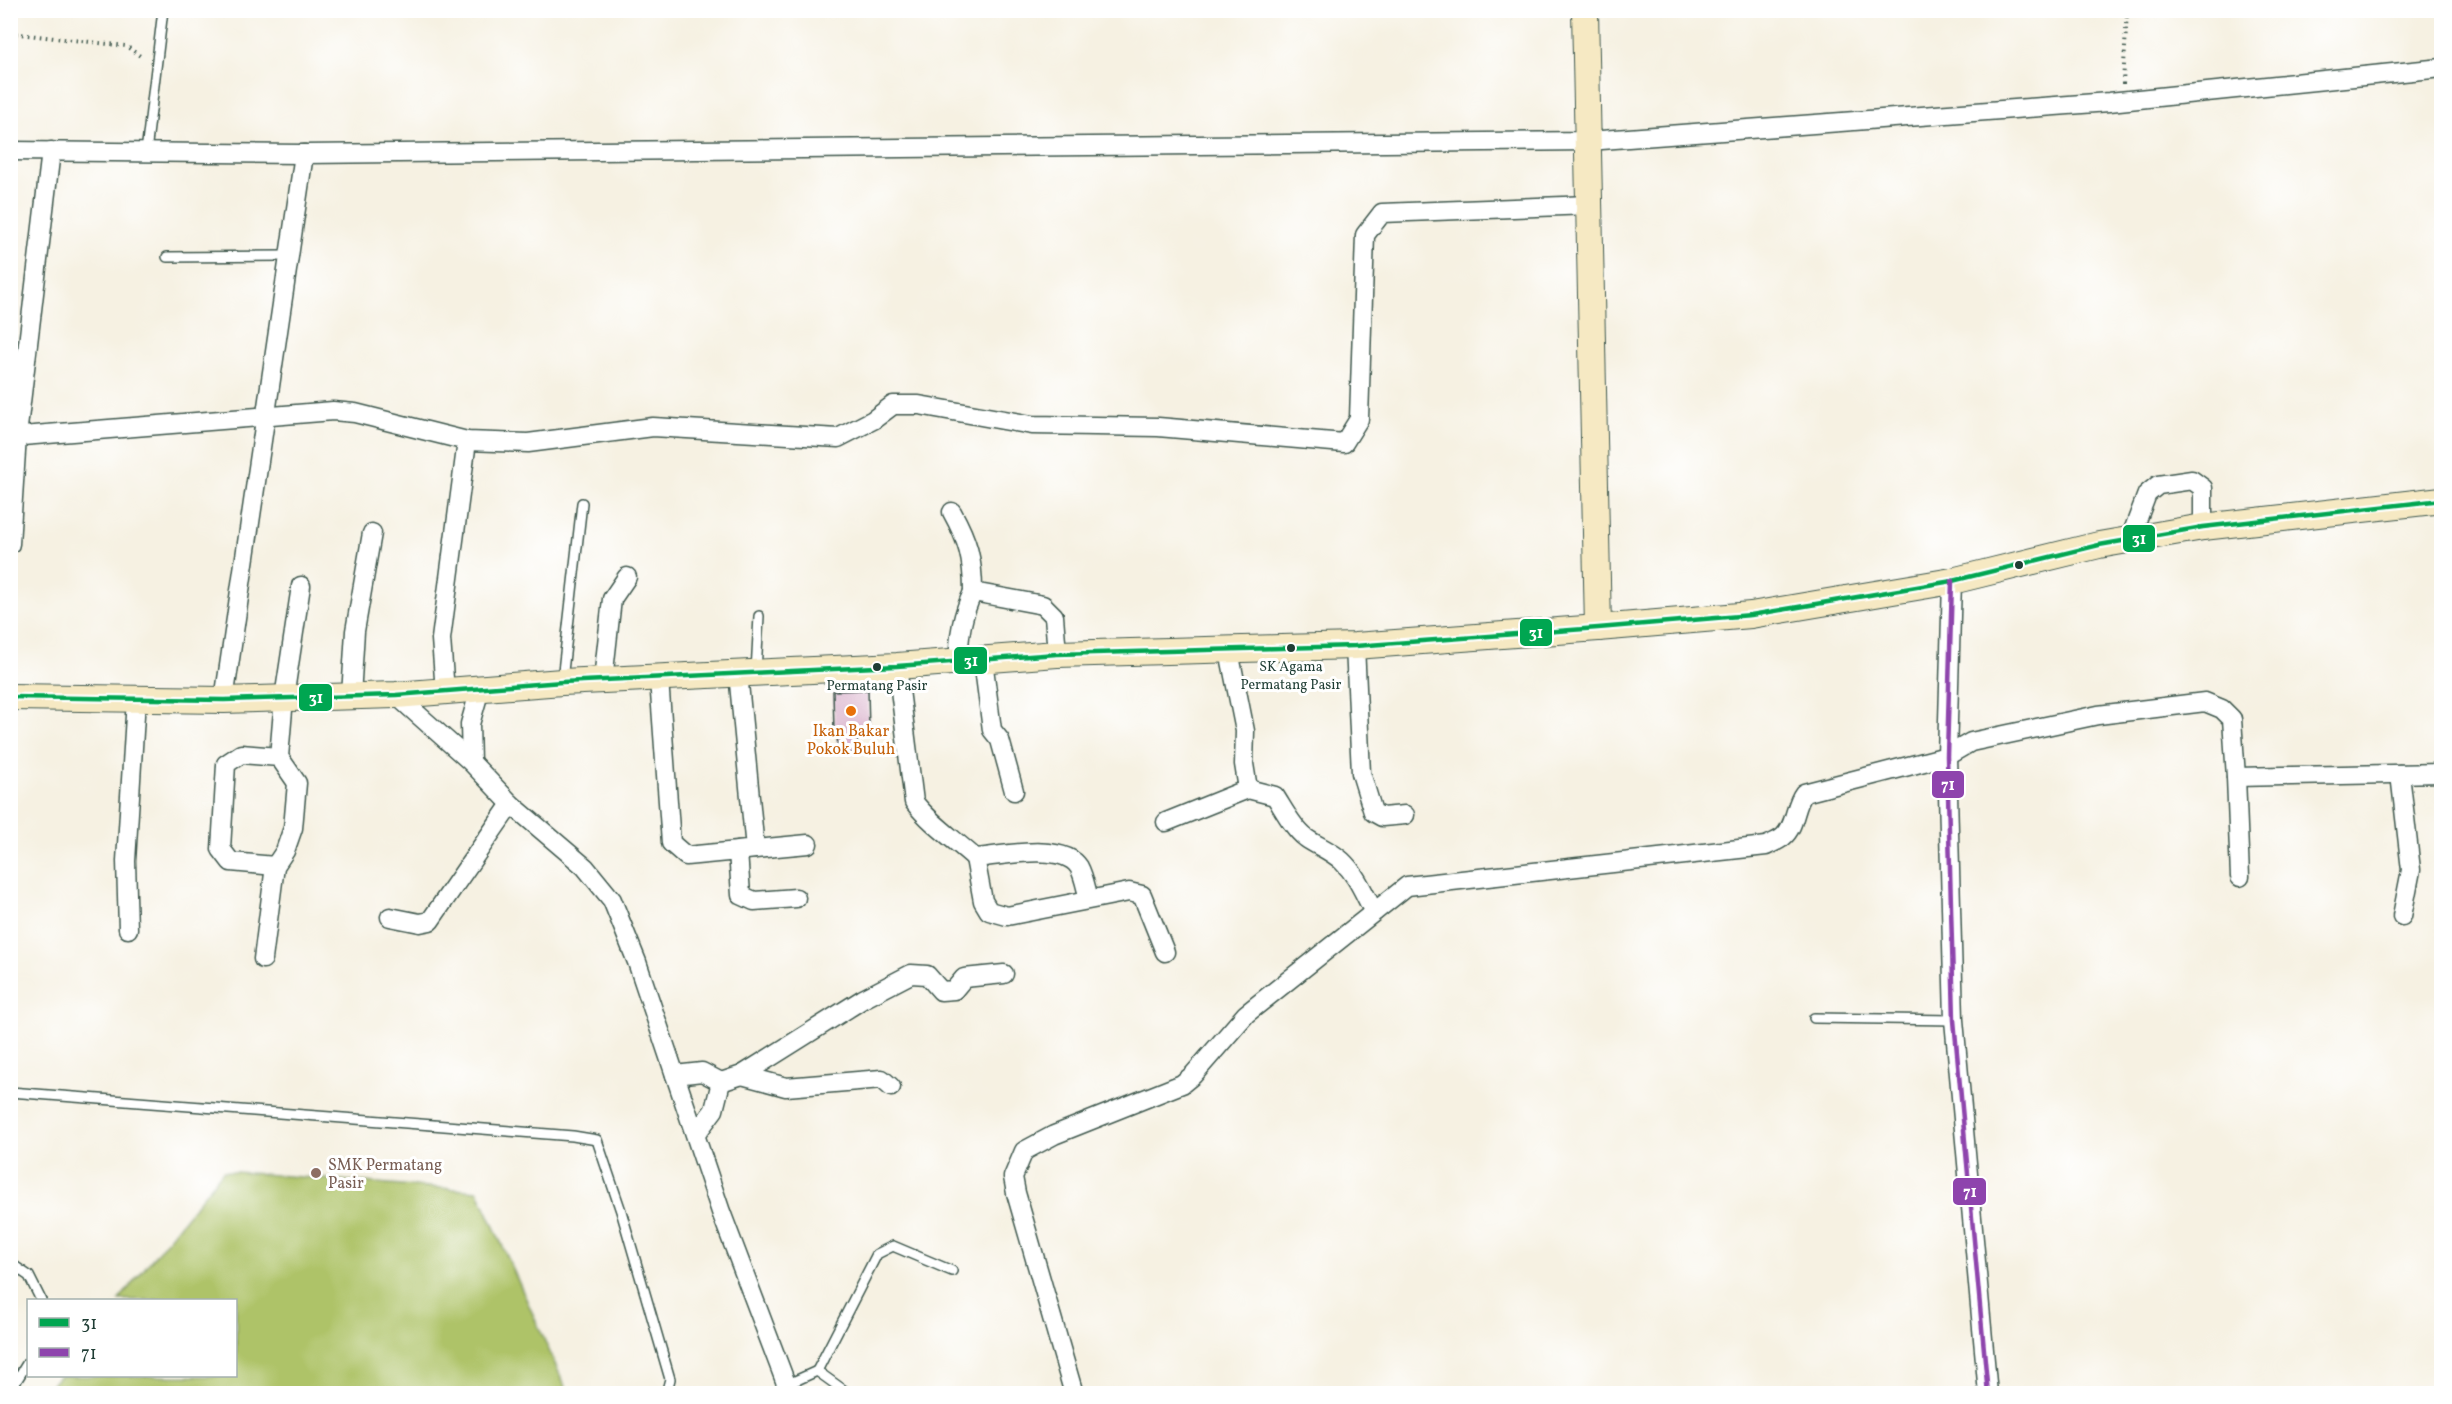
<svg xmlns="http://www.w3.org/2000/svg" width="2452" height="1404" font-family="Vollkorn,serif">
	<rect width="100%" height="100%" fill="#fff"/>
	<filter id="ink" filterUnits="userSpaceOnUse"><feTurbulence type="fractalNoise" baseFrequency=".0167" numOctaves="2"/><feDisplacementMap in="SourceGraphic" scale="12" xChannelSelector="R" yChannelSelector="G"/><feConvolveMatrix kernelMatrix="1 2 1 2 8 2 1 2 1" color-interpolation-filters="sRGB"/></filter>
	<filter id="wash" filterUnits="userSpaceOnUse"><feTurbulence type="fractalNoise" baseFrequency=".008" numOctaves="4" result="noise"/><feDisplacementMap in="SourceGraphic" scale="24" xChannelSelector="R" yChannelSelector="G"/><feGaussianBlur stdDeviation="1.35" result="paint"/><feColorMatrix in="noise" values="0 0 0 0 0 0 0 0 0 0 0 0 0 0 0 0 0 1.4 0 .05"/><feComposite in="paint" operator="in"/></filter>
	<g filter="url(#wash)">
		<rect width="100%" height="100%" fill="#f6f1e2"/>
		<path fill="#aec367" stroke="#66804e" stroke-width="1.5" d="M223,1171L478,1191L568,1393H45L59,1376H236V1300H119Z"/>
		<g id="blocks">
			<path fill="#d5a9c6" d="M868,690L869,731L858,732V753L838,754L837,732H834L833,691Z"/>
		</g>
	</g>
	<g filter="url(#ink)">
		<use href="#blocks" fill-opacity="0" stroke="#3f584e" stroke-width="1.5"/>
		<g fill="none" stroke-linecap="round" stroke-linejoin="round">
			<g stroke="#3f584e" stroke-width="12">
				<g id="lane">
					<path d="M146,152L163,10"/>
					<path d="M167,257L289,256"/>
					<path d="M756,672L759,616"/>
					<path d="M562,680L582,503"/>
					<path d="M1814,1018L1954,1020"/>
					<path d="M10,1092L573,1136L597,1140L621,1211L670,1379L666,1394"/>
					<path d="M10,1263L29,1276L41,1300"/>
					<path d="M817,1371L877,1254L893,1246L952,1271"/>
					<path d="M786,1385L817,1371L849,1394"/>
					<path d="M10,1391L28,1362"/>
				</g>
			</g>
			<g stroke="#3f584e" stroke-width="21">
				<g id="street">
					<path d="M10,151L304,154L1588,141L2109,102L2442,68"/>
					<path d="M10,437L333,411L355,413L467,441L528,443L653,427L838,438L873,420L893,405H919L1032,425L1158,427L1344,443L1359,419L1365,235L1382,213L1590,205"/>
					<path d="M952,512C968,541 973,559 973,592L1043,605L1054,616L1057,654"/>
					<path d="M2130,539L2147,494L2158,485L2192,480L2203,488V527"/>
					<path d="M10,544L17,436L51,151"/>
					<path d="M1952,581L1947,756L1954,1020L1988,1394"/>
					<path d="M1355,646L1361,773L1373,812L1382,817L1405,815"/>
					<path d="M1229,651L1245,731L1244,764L1248,789L1275,796C1284,810 1293,828 1306,838C1317,846 1330,850 1342,861C1357,875 1364,894 1374,912"/>
					<path d="M983,660L992,730L1000,740L1014,791"/>
					<path d="M959,661C958,636 962,615 973,592"/>
					<path d="M897,666L914,802C931,824 954,839 975,858C1000,856 1064,842 1079,867C1084,876 1086,889 1089,899"/>
					<path d="M659,679L671,843L686,856L738,851L741,895L754,901L796,898"/>
					<path d="M603,680L612,599L627,577"/>
					<path d="M445,692L441,639L467,441"/>
					<path d="M396,695L471,762L511,804L585,867L612,900L637,962L721,1212L790,1394"/>
					<path d="M351,696L355,631L372,533"/>
					<path d="M224,700L304,154"/>
					<path d="M471,762L470,724L480,689"/>
					<path d="M2400,774L2411,870L2402,916"/>
					<path d="M2236,777L2442,773"/>
					<path d="M1166,822L1248,789"/>
					<path d="M755,849L808,844"/>
					<path d="M738,851L755,849L738,673"/>
					<path d="M975,858L983,901L989,911L1007,916L1129,892L1142,895L1165,952"/>
					<path d="M275,866L231,862L221,849L226,764L241,754L279,757"/>
					<path d="M390,917L420,923L430,921L511,804"/>
					<path d="M128,929L126,861L136,699"/>
					<path d="M263,959L275,866L285,851L293,828L297,783L279,757L284,698L301,586"/>
					<path d="M675,1075L702,1072L721,1082L742,1075L863,999L911,974L927,975L941,991L954,990L964,978L1004,974"/>
					<path d="M742,1075L786,1087L882,1079L891,1087"/>
					<path d="M696,1134L714,1110L721,1082"/>
					<path d="M1074,1394L1016,1193L1013,1177L1024,1151L1054,1135L1182,1084L1193,1075L1246,1014L1407,886L1766,846C1772,843 1778,841 1783,837C1796,826 1794,806 1804,793L1947,756L1971,742L2098,715L2205,702L2222,709L2232,719L2236,777L2240,877"/>
				</g>
			</g>
			<g stroke="#3f584e" stroke-width="28">
				<g id="secondary">
					<path d="M1585,10L1598,628"/>
					<path d="M10,697L224,700L396,695L562,682L897,666L1057,654L1355,646L1598,628L1751,615L1952,581L2099,545L2203,527L2442,500"/>
				</g>
			</g>
			<g stroke="#3f584e" stroke-width="4" stroke-dasharray="1.5 4.5" stroke-linecap="butt">
				<path d="M10,33L126,46L143,58"/>
				<path d="M2123,84L2127,10"/>
			</g>
			<use href="#lane" stroke="#fff" stroke-width="9"/>
			<use href="#street" stroke="#fff" stroke-width="18"/>
			<use href="#secondary" stroke="#f6e9c3" stroke-width="26"/>
			<g stroke="#fff" stroke-width="9">
				<path id="bus-1" d="M10,697L224,700L396,695L562,682L897,666L1057,654L1355,646L1598,628L1751,615L1952,581L2099,545L2203,527L2442,500"/>
			</g>
			<g stroke="#fff" stroke-width="9">
				<path id="bus-2" d="M1952,581L1947,756L1954,1020L1988,1394"/>
			</g>
			<use href="#bus-1" stroke="#00a651" stroke-width="4.5"/>
			<use href="#bus-2" stroke="#8e44ad" stroke-width="4.5"/>
		</g>
	</g>
	<g fill="#1f3d34" stroke="#fff" stroke-width="2">
		<circle cx="2019" cy="565" r="5"/>
		<circle cx="1291" cy="648" r="5"/>
		<circle cx="877" cy="667" r="5"/>
	</g>
	<circle fill="#e8710a" stroke="#fff" stroke-width="2" cx="851" cy="711" r="6"/>
	<circle fill="#8d6e63" stroke="#fff" stroke-width="2" cx="316" cy="1173" r="6"/>
	<g text-anchor="middle" stroke-width="6" stroke-linejoin="round" paint-order="stroke">
		<g font-size="14" fill="#1f3d34" stroke="#fff">
			<text x="1291" y="671">SK Agama<tspan x="1291" dy="18">Permatang Pasir</tspan></text>
			<text x="877" y="690">Permatang Pasir</text>
		</g>
		<g font-size="16" fill="#c56008" stroke="#fff">
			<text x="851" y="736">Ikan Bakar<tspan x="851" dy="18">Pokok Buluh</tspan></text>
		</g>
		<g font-size="16" fill="#785e54" stroke="#fff" text-anchor="start">
			<text x="328" y="1170">SMK Permatang<tspan x="328" dy="18">Pasir</tspan></text>
		</g>
	</g>
	<g stroke="#fff" stroke-width="2">
		<rect x="2122" y="524" width="34" height="29" rx="6" fill="#00a651"/>
		<rect x="1519" y="618" width="34" height="29" rx="6" fill="#00a651"/>
		<rect x="953" y="646" width="35" height="29" rx="6" fill="#00a651"/>
		<rect x="298" y="683" width="35" height="29" rx="6" fill="#00a651"/>
		<rect x="1931" y="770" width="34" height="29" rx="6" fill="#8e44ad"/>
		<rect x="1952" y="1177" width="35" height="29" rx="6" fill="#8e44ad"/>
	</g>
	<g font-size="16" text-anchor="middle" font-weight="bold" fill="#fff">
		<text x="2139" y="544">31</text>
		<text x="1536" y="638">31</text>
		<text x="971" y="666">31</text>
		<text x="316" y="703">31</text>
		<text x="1948" y="790">71</text>
		<text x="1970" y="1197">71</text>
	</g>
	<rect width="2452" height="1404" fill="none" stroke="#fff" stroke-width="36"/>
	<rect x="27" y="1299" width="210" height="78" fill="#ffffff" stroke="#a5b1ae" stroke-width="1.5"/>
	<rect x="39" y="1318" width="30" height="9" fill="#00a651" stroke="#a5b1ae" stroke-width="1.5"/>
	<text x="81" y="1329" font-size="18" fill="#1f3d34">31</text>
	<rect x="39" y="1348" width="30" height="9" fill="#8e44ad" stroke="#a5b1ae" stroke-width="1.5"/>
	<text x="81" y="1359" font-size="18" fill="#1f3d34">71</text>
</svg>
